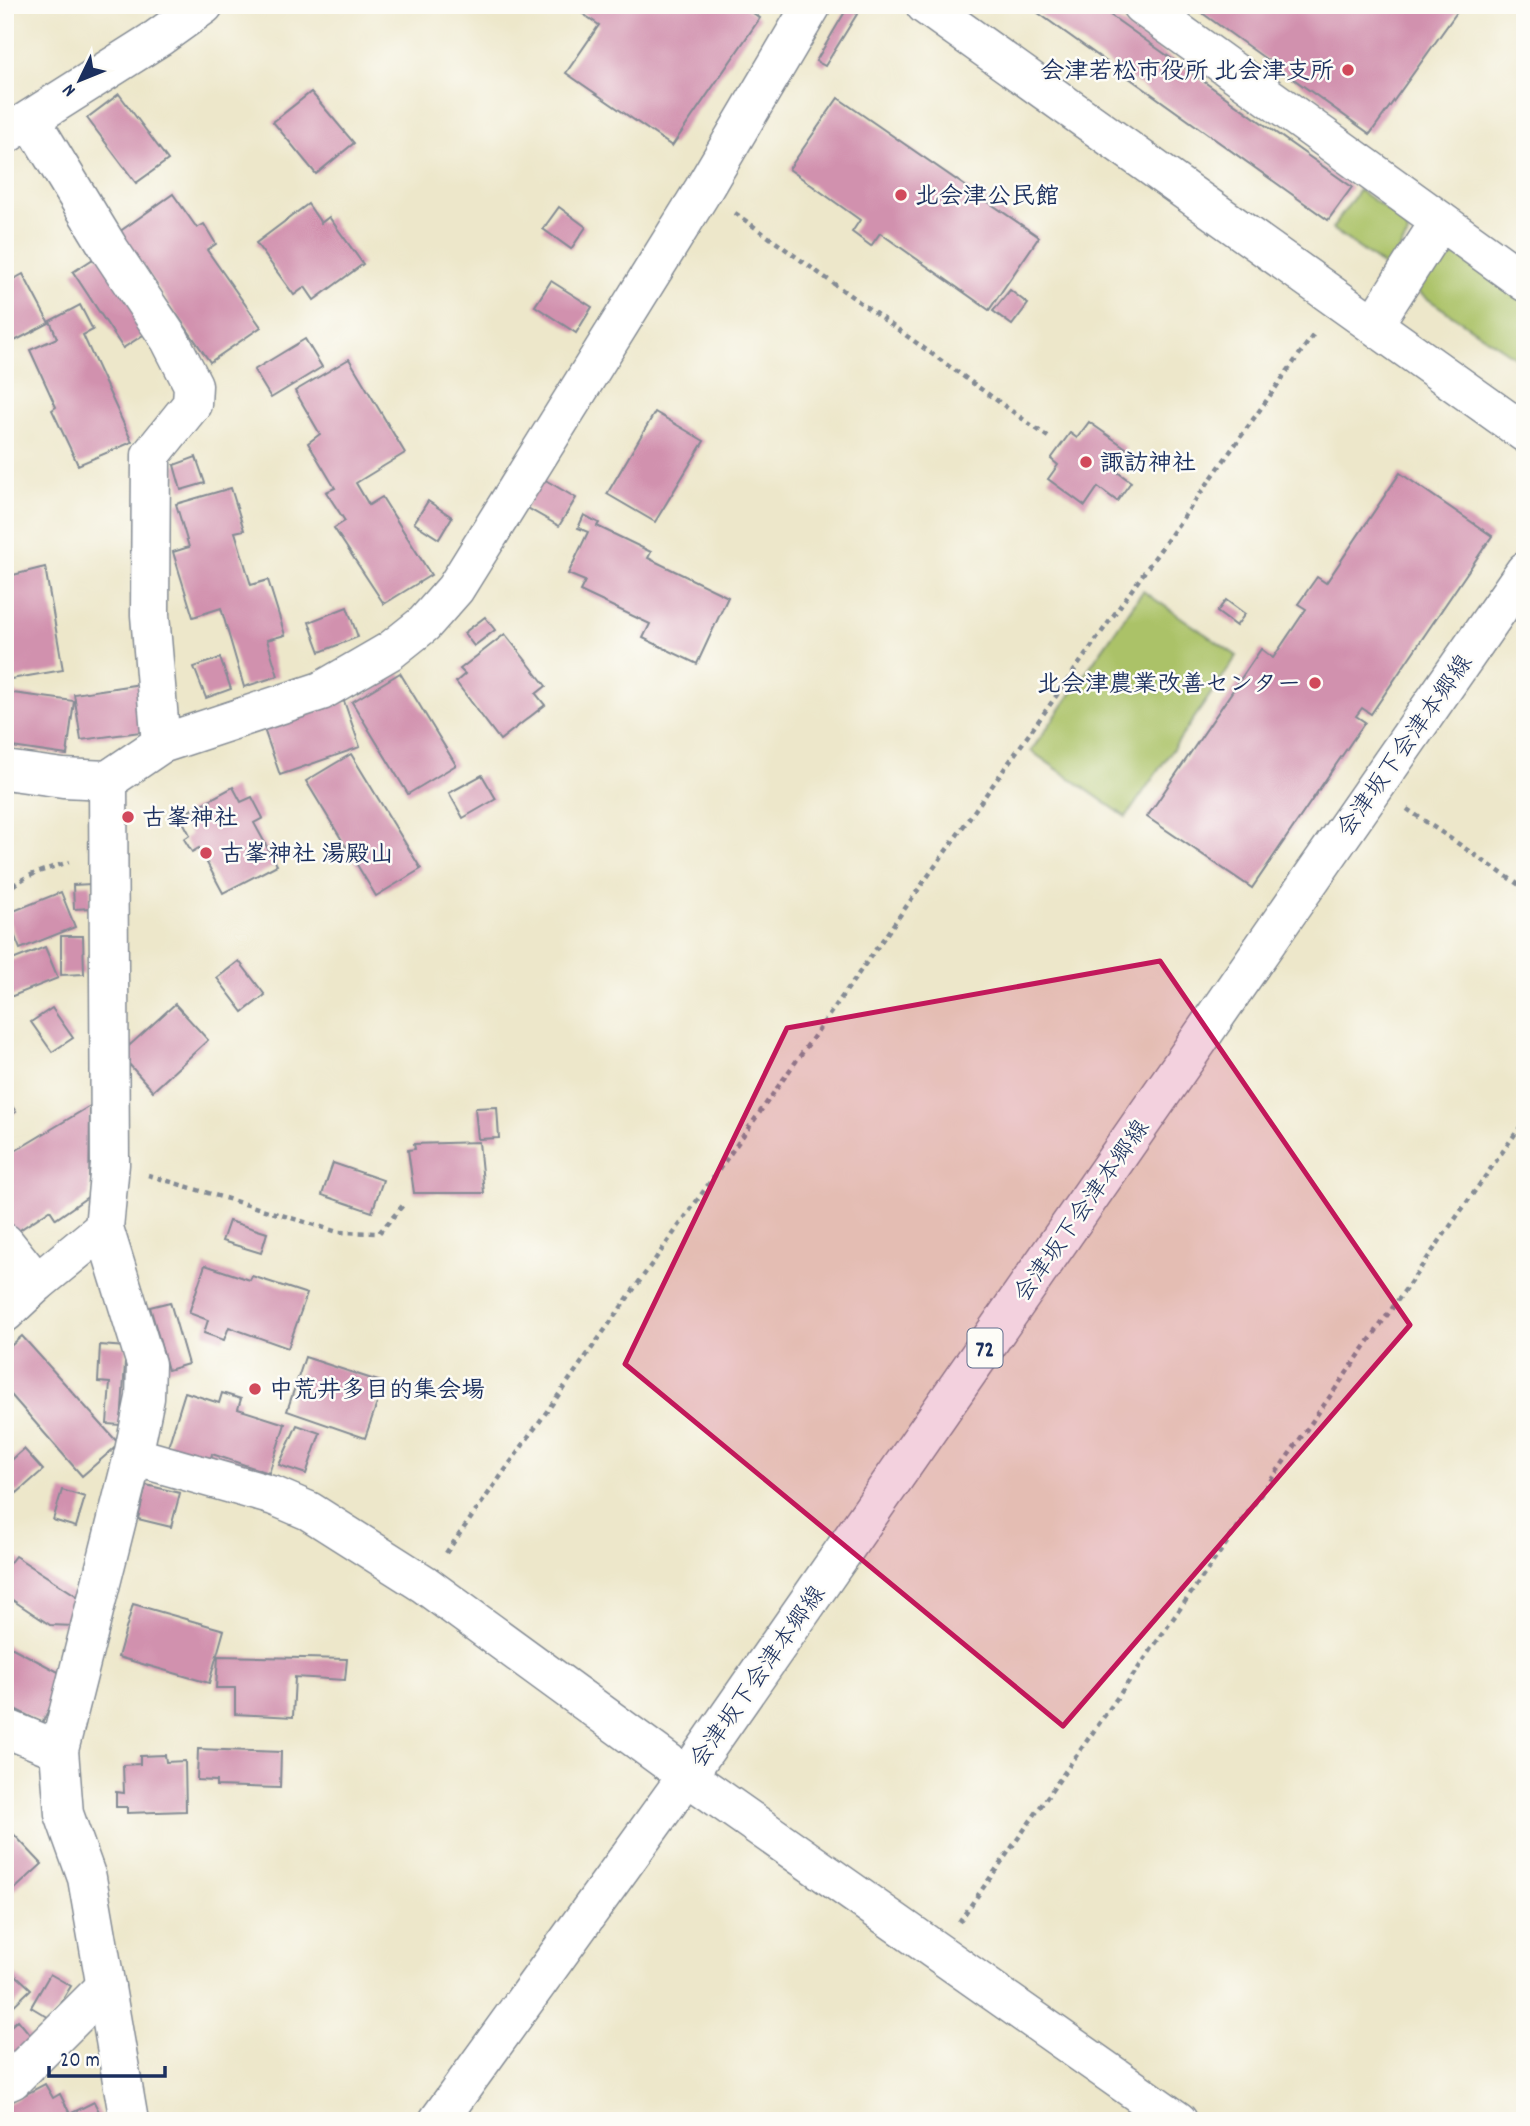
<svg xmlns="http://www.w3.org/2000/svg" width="1530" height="2126" font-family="Dekko,'Klee One',sans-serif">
	<rect width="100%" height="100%" fill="#fdfcf7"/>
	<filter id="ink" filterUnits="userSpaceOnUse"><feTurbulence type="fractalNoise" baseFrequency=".0143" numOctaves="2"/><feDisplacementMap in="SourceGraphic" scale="14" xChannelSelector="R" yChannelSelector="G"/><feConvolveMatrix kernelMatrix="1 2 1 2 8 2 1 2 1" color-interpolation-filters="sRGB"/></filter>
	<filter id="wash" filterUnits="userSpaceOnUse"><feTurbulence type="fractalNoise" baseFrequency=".00686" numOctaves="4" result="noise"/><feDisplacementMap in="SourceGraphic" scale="28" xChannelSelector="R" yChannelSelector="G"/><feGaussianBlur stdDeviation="1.57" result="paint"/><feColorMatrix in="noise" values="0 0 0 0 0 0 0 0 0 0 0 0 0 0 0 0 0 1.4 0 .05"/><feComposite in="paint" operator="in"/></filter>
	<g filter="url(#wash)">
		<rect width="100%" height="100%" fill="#ede7ca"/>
		<g fill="#abc267" stroke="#637862" stroke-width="2">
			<path d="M1359,190L1407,224L1408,235L1388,269L1332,229Z"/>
			<path d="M1459,254L1525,298V364L1416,291L1435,264Z"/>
			<path d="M1143,591L1237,656L1126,817L1031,751Z"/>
		</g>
		<g id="blocks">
			<g fill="#d191ae">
				<path d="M570,5H742L760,18L672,146L566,73L599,25Z"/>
				<path d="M849,5L862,6L825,66L816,61Z"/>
				<path d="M1027,5H1096L1352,187L1328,220Z"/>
				<path d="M1191,5H1462L1370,134Z"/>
				<path d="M311,92L354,143L316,174L273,122Z"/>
				<path d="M119,94L168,160L136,183L87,118Z"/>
				<path d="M838,98L1039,237L989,310L880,233L871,246L852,232L860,220L789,169Z"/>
				<path d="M173,194L197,228L204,224L216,244L207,250L261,327L210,362L119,232Z"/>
				<path d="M308,204L321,223L329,217L363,264L314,300L305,287L294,295L256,243Z"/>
				<path d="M559,207L586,227L571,249L543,229Z"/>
				<path d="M104,252L154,328L123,348L73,272Z"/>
				<path d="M23,274L49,323L5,346V284Z"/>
				<path d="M551,281L592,307L576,333L535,306Z"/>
				<path d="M1010,290L1028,304L1012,325L993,311Z"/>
				<path d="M80,305L93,330L83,335L132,442L78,465L52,410L56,407L30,350L57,338L50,321Z"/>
				<path d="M305,339L322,367L271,398L254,370Z"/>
				<path d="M349,359L405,453L356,483L369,505L382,497L431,575L384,604L334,528L345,521L326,492L335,488L308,443L320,434L295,391Z"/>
				<path d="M655,412L704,441L655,522L607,494Z"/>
				<path d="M1089,422L1126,448L1112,468L1131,482L1117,501L1098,487L1085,506L1048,479L1058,465L1051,459L1070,433L1077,438Z"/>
				<path d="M196,457L205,483L181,490L174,465Z"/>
				<path d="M1400,473L1492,536L1371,714L1362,708L1356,716L1365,722L1252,888L1147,817L1261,649L1273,658L1306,609L1298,604L1317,577L1326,583Z"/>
				<path d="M542,478L576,498L559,526L526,507Z"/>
				<path d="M231,488L244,530L235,532L251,585L268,580L285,635L267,640L278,676L244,687L221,608L193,617L173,552L189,547L176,504Z"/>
				<path d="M428,501L452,517L439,539L414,523Z"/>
				<path d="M584,515L599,523L597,526L651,552L648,558L728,597L697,664L643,638L650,624L580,591L585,581L568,574L588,532L578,528Z"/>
				<path d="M45,567L63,670L5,680V577Z"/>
				<path d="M1226,600L1245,614L1236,626L1217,612Z"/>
				<path d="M347,607L358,637L320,652L309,622Z"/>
				<path d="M485,617L495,630L474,646L464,633Z"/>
				<path d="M505,634L546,686L536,694L545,705L500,740L456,682L465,674L460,669Z"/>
				<path d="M220,658L231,689L206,698L194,667Z"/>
				<path d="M400,673L456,765L408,794L352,702Z"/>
				<path d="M141,684L148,731L81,740L74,694Z"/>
				<path d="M5,692L74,701L67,755L5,746Z"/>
				<path d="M344,701L360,747L280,775L264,729Z"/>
				<path d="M351,754L421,869L376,896L306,781Z"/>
				<path d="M482,775L496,799L463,818L449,793Z"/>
				<path d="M233,787L241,802L252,797L263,818L254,823L277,865L223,893L199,848L192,852L184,839L190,835L180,816Z"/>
				<path d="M91,884V908L74,909L73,885Z"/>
				<path d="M61,892L75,927L20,949L6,914Z"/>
				<path d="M61,936H83L84,974L61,975Z"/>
				<path d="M45,947L58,978L5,999V963Z"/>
				<path d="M239,961L265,995L243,1012L217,978Z"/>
				<path d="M175,1004L208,1040L153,1091L120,1054Z"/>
				<path d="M52,1008L73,1038L52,1052L31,1022Z"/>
				<path d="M5,1095L16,1112L5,1119Z"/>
				<path d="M90,1106L89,1196L56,1219L50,1210L9,1237L5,1231V1157Z"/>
				<path d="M497,1107L499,1138L478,1139L475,1108Z"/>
				<path d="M479,1142L484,1193H414L408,1150L415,1149L414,1144Z"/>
				<path d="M333,1163L383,1180L372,1212L322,1195Z"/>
				<path d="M229,1221L267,1233L261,1253L222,1241Z"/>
				<path d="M205,1265L250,1280L252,1276L307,1294L288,1348L229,1327L224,1340L204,1333L208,1320L189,1313Z"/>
				<path d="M170,1302L188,1364L168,1370L150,1307Z"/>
				<path d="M22,1336L119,1444L82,1476L5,1388V1351Z"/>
				<path d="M100,1345L126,1347L121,1425L107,1424L110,1383L98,1382Z"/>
				<path d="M305,1357L384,1383L365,1438L287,1411Z"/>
				<path d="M185,1392L219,1403L222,1393L241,1399L238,1409L285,1424L269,1473L212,1454L210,1461L168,1447Z"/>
				<path d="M297,1425L320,1433L306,1474L279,1465Z"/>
				<path d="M24,1449L43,1470L17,1493L5,1480V1466Z"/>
				<path d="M146,1485L180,1493L171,1527L138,1519Z"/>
				<path d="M62,1490L85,1497L76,1527L53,1520Z"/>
				<path d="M15,1556L80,1598L74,1626L50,1625L5,1595V1569Z"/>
				<path d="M133,1604L224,1630L209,1683L118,1657Z"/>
				<path d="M5,1644L66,1676L42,1723L5,1704Z"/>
				<path d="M218,1656L347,1659L345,1680L295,1677L293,1717L235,1714V1688H216Z"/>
				<path d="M198,1749L281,1752L280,1788L216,1786V1781L197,1780Z"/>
				<path d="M165,1755L166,1762L185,1761L186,1811L127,1813V1807H116V1792L124,1793L123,1765L140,1764V1756Z"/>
				<path d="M5,1825L42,1864L5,1898Z"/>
				<path d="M5,1965L31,1989L5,2014Z"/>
				<path d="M50,1974L71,1986L51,2019L31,2007Z"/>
				<path d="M18,2020L36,2042L5,2068V2031Z"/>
				<path d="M45,2084L53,2098L60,2094L70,2114L94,2102L104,2121H5V2105Z"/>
			</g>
		</g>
	</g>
	<g filter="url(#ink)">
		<use href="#blocks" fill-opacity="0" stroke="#848b94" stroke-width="2"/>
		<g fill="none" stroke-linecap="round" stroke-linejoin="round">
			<g stroke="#848b94" stroke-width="41">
				<g id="minor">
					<path d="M812,5L703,190L455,589L424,624L390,651L321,691L161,744L108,780L110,1164L104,1228L146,1364L145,1398L133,1456L274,1496L309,1511L424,1584L687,1776L1178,2121"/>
					<path d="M925,5L1525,433"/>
					<path d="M1141,5L1525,282"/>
					<path d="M31,120L110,250L170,340L193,385L192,404L151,455L150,615L161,744"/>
					<path d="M5,135L158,38L204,5"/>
					<path d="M1374,324L1440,221"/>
					<path d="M5,770L63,778L108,780"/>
					<path d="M5,1243L37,1283L104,1228"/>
					<path d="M5,1313L37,1283"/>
					<path d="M5,1728L59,1750"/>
					<path d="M5,2083L12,2080L106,1986"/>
					<path d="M129,2121L87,1878L64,1814L59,1750L133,1456"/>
				</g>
			</g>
			<g stroke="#848b94" stroke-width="41">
				<path id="major" d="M438,2121L687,1776L1525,571"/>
			</g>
			<g stroke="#848b94" stroke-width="4.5" stroke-dasharray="5 5" stroke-linecap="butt">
				<path d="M735,213L1048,437"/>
				<path d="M1407,809L1525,889"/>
				<path d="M5,892C23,875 47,869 69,862"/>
				<path d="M148,1175L338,1232L379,1233L405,1203"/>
				<path d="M446,1553L1316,331"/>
				<path d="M959,1922L1525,1120"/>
			</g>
			<use href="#minor" stroke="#fff" stroke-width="38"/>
			<use href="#major" stroke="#fff" stroke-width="38"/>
		</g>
	</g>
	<path fill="#c2185b" fill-opacity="0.2" stroke="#c2185b" stroke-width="5" stroke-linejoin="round" d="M1160,961L1410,1325L1063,1726L625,1364L787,1028Z"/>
	<g fill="#d1495b" stroke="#fdfcf7" stroke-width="2.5">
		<circle cx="1348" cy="70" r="7"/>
		<circle cx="901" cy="195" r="7"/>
		<circle cx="1086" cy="462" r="7"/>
		<circle cx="1315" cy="683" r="7"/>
		<circle cx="128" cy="817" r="7"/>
		<circle cx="206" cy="853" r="7"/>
		<circle cx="255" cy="1389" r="7"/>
	</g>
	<g text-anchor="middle" stroke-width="5" stroke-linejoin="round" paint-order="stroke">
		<rect fill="#fdfcf7" stroke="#5f6c8c" stroke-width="2" x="967.5" y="1328.5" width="35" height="39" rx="5"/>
		<g font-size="23" font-weight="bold" fill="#1b2f5e">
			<text x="985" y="1356">72</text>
		</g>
		<g font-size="24" font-weight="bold" fill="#1b2f5e" stroke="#fdfcf7" text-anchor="start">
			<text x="1334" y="78" text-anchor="end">会津若松市役所 北会津支所</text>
			<text x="915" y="203">北会津公民館</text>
			<text x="1100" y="470">諏訪神社</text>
			<text x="1301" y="691" text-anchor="end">北会津農業改善センター</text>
			<text x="142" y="825">古峯神社</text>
			<text x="220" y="861">古峯神社 湯殿山</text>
			<text x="269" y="1397">中荒井多目的集会場</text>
		</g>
		<g font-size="24" fill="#1b2f5e" stroke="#fdfcf7">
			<text transform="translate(1404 745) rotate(-55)" y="8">会津坂下会津本郷線</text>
			<text transform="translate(1081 1210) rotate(-55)" y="8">会津坂下会津本郷線</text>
			<text transform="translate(757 1676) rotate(-55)" y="8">会津坂下会津本郷線</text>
		</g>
	</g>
	<rect width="1530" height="2126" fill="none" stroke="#fdfcf7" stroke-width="28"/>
	<g transform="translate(80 80) rotate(227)" stroke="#fdfcf7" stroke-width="5" paint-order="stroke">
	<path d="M0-5L12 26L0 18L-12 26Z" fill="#1b2f5e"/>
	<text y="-10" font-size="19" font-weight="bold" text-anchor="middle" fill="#1b2f5e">N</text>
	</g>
	<path d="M49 2066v10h116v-10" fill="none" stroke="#1b2f5e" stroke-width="3.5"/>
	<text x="60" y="2066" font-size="21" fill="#1b2f5e" stroke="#fdfcf7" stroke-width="5" paint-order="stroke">20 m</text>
</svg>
